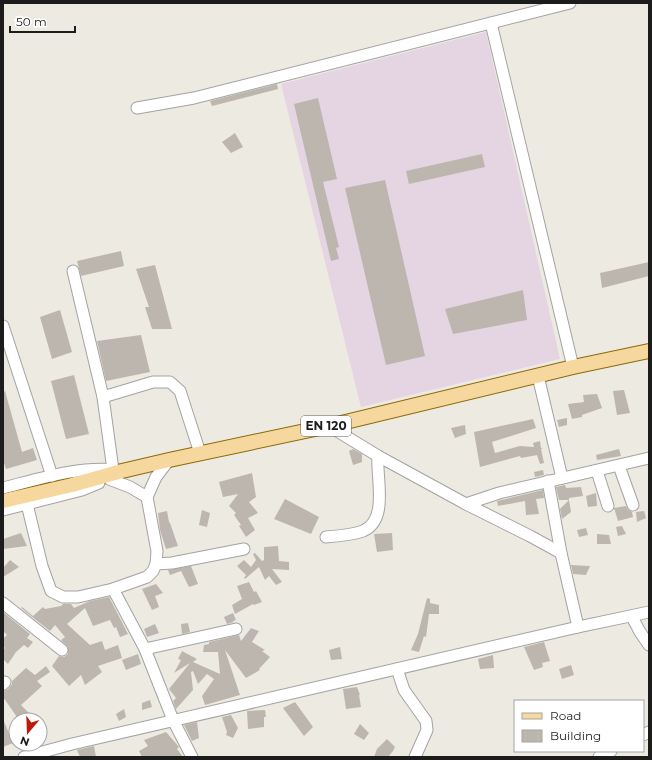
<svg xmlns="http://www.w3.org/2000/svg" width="652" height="760" font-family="Montserrat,sans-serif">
	<rect width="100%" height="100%" fill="#edeae2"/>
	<path fill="#e5d4e1" d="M486,32L560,359L361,407L281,84Z"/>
	<g fill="#bdb6af">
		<path d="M277,84L278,89L212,106L210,101Z"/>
		<path d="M318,98L337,179L323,182L339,247L336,248L339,259L331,261L294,104Z"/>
		<path d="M235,133L243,147L231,153L222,142Z"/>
		<path d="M482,154L485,167L409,184L406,171Z"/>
		<path d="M385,180L425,356L386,365L345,188Z"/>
		<path d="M121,251L124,266L81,276L77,261Z"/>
		<path d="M649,262V276L602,288L600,273Z"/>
		<path d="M155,265L172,329H152L145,307H149L136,269Z"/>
		<path d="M523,290L527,320L453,334L445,309Z"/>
		<path d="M60,310L72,352L52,359L40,317Z"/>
		<path d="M141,335L150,372L106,381L97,341Z"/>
		<path d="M74,375L89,434L66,439L51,381Z"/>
		<path d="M624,390L630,413L617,415L613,391Z"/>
		<path d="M5,391L22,452L33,448L37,460L6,469L3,460V392Z"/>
		<path d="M597,394L602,408L582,415V417L572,419L568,404L584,402L583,395Z"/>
		<path d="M567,418V425L559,427L557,420Z"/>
		<path d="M533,419L536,428L492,442L495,453L520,446L534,447L533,443L540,441L541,448H543L541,449L544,463L540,464L537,455L521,458L520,456L480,467L474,432Z"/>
		<path d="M465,425L466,434L455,438L451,428Z"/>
		<path d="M353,449L362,454V462L353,465L349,451Z"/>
		<path d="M619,449L621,456L597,460L596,455Z"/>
		<path d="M543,470L544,475L535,477L534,472Z"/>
		<path d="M252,473L256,497L249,502L258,513L248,518L255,530L246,537L239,526L241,525L234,515L236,513L229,506L238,494L223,497L219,482Z"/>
		<path d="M565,485L566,488L581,487L583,496L569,498V500H559L556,487Z"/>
		<path d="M543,490L544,498L536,499L539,514L526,515L525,501L498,506L497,501Z"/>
		<path d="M596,493L597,506L588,507L586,496Z"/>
		<path d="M285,499L319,517L311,534L274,519Z"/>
		<path d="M569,500L571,512L562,519L560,509Z"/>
		<path d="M626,506L628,510L632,512L633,517L618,521L614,508Z"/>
		<path d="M202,510L210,513L207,527L199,525Z"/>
		<path d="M167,511L169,522L170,523L178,546L166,549L160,530L158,513Z"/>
		<path d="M644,511L646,518L637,522L636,512Z"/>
		<path d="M622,526L626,534L618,536L616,527Z"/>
		<path d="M586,528L588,535L579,537L577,530Z"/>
		<path d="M21,533L27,546L3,549V539Z"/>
		<path d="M392,533L393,550L377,552L374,534Z"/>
		<path d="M597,534L609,535L611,544H597Z"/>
		<path d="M278,546L279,561L289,562V570L272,569L282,582L276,585L269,576L265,580L259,567L245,579L244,578L246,575L237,566L244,560L251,567L256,560L253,554L255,553L262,561L264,560V547Z"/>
		<path d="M10,560L19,567L3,577V568Z"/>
		<path d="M571,565L590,566L586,575L573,574Z"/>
		<path d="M191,566L198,584L189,587L181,571L170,575L168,570Z"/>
		<path d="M249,582L254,592L256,591L262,602L254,605L253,604L235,614L232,605L242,599L237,586Z"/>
		<path d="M156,584L163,593L155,596L159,607L152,610L142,589Z"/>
		<path d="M109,597L128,634L120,637L116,627L114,628L110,620L93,626L85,608L67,624L90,645L102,641L105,650L118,645L122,658L98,666L102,672L85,685L81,675L69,686L52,666L59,656L64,657L68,654V647L61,640L65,637L55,625L50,631L21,608L22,607L33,616L43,607L45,609L61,606L63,604H71L74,608L90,601Z"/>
		<path d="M427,598L430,599V603L439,605V614H429L426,637L424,636L419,652L411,650L418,634Z"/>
		<path d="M3,612L30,634L27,638L33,642L28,648L24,645L16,652L8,664L3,659V650L5,648L3,645V639L7,635L3,631Z"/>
		<path d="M233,613L236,620L233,621L234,622L227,624L224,617Z"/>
		<path d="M188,623L190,632L182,634L181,624Z"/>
		<path d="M155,624L159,633L147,637L144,629Z"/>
		<path d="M251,628L259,631L252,642L265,650L262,651L270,657L259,669L260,670L246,678L225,650L240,695L205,705L202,696L214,679L207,674L198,684L193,671L191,672L193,690L176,709L173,701L176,698L169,689L190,663L174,673L181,660L178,659L182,651L197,659L193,662L220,674L218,652H203L204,645L209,644V642L239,635L241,641Z"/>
		<path d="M544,642L550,661L542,663L543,667L534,670L524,647Z"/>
		<path d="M340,647L342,659L331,660L329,650Z"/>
		<path d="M138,654L141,664L126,670L122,660Z"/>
		<path d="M493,655L494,668L480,669L478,659Z"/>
		<path d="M571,665L574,675L562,679L559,669Z"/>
		<path d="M46,666L50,672L37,681L42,686L21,705L36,720H19L3,697V691L8,689L12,684V681L26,668L35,675Z"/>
		<path d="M357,687L360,695H359L361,707L346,709L343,689Z"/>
		<path d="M150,700L152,707L142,710V703Z"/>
		<path d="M295,702L313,727L304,736L283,708Z"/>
		<path d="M124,709L126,717L119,721L116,714Z"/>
		<path d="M265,710L266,717H264V727L248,729L247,711Z"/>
		<path d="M231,715L238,728L233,738L226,735L227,732L222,717Z"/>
		<path d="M3,719L13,743L3,747Z"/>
		<path d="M197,722L199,738L192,741L184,725Z"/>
		<path d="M360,724L369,733L364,740L354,734Z"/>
		<path d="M166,732L179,747L177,749L183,757H142L139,751L148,746L144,740Z"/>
		<path d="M387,739L395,747L393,751L388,757H374L377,749Z"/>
		<path d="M94,746L96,757H80L77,750Z"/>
	</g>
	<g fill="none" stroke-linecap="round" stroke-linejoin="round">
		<g stroke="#a3a3a3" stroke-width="13">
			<g id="minor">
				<path d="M491,23L573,367"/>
				<path d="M137,108L194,98L570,3"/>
				<path d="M73,271L103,397L113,470"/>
				<path d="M3,326L52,476"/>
				<path d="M538,376L562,478"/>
				<path d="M103,397L153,382H170L180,391L200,453"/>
				<path d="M329,426L378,456L466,504L499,493L649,458"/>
				<path d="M619,466L633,505"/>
				<path d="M597,471L608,506"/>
				<path d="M109,479L130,487L147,497"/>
				<path d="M548,481L561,553L578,627"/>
				<path d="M3,488C39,479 78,466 116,470"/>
				<path d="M27,504L42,566L51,591L63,597H78L113,589L147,577L153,571L156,564L157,551L147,497L156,477L169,460"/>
				<path d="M466,504L530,536L561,553"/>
				<path d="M3,510L82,490L99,483"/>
				<path d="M326,537C338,536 352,535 363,531C389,520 376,478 378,456"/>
				<path d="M156,564L172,563L244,549"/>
				<path d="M113,589L145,649L173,720L192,757"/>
				<path d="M3,603L62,650"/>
				<path d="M632,617L640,632L649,645"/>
				<path d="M145,649L236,629"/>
				<path d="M397,669L404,690L426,721L427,730L415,757"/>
				<path d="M3,684L5,682"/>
				<path d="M643,735L649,732"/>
				<path d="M24,757L72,744L578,627L649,612"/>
				<path d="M599,757L611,751"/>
			</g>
		</g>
		<g stroke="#8b6a09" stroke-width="16">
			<path id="major" d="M3,501L72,485L122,471L169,460L329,426L573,367L649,351"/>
		</g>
		<use href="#minor" stroke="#fff" stroke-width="11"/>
		<use href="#major" stroke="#f6d79e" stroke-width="14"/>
	</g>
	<g text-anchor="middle" stroke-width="4" stroke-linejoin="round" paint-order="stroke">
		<rect fill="#fff" stroke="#606060" stroke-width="1" x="301" y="416" width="50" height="20" rx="3"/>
		<g font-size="12" font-weight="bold" fill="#1c1c1c">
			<text x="326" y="430">EN 120</text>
		</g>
	</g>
	<rect width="652" height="760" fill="none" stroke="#1c1c1c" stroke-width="8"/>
	<rect x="514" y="700" width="130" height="52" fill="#ffffff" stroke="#a4a4a4"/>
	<rect x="522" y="713" width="20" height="6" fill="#f6d79e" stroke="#a4a4a4"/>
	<text x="550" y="720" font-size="12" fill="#1c1c1c">Road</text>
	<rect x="522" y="730" width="20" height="12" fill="#bdb6af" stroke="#a4a4a4"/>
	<text x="550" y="740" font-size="12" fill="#1c1c1c">Building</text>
	<g transform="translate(28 732) rotate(199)"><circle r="19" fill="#ffffff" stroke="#a4a4a4"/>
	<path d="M0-3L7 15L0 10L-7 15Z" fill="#bc1a0c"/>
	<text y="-6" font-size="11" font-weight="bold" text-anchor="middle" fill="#1c1c1c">N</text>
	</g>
	<path d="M10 26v6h65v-6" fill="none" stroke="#1c1c1c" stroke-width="2"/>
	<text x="16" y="26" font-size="12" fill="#1c1c1c" stroke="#ffffff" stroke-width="3" paint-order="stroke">50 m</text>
</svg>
